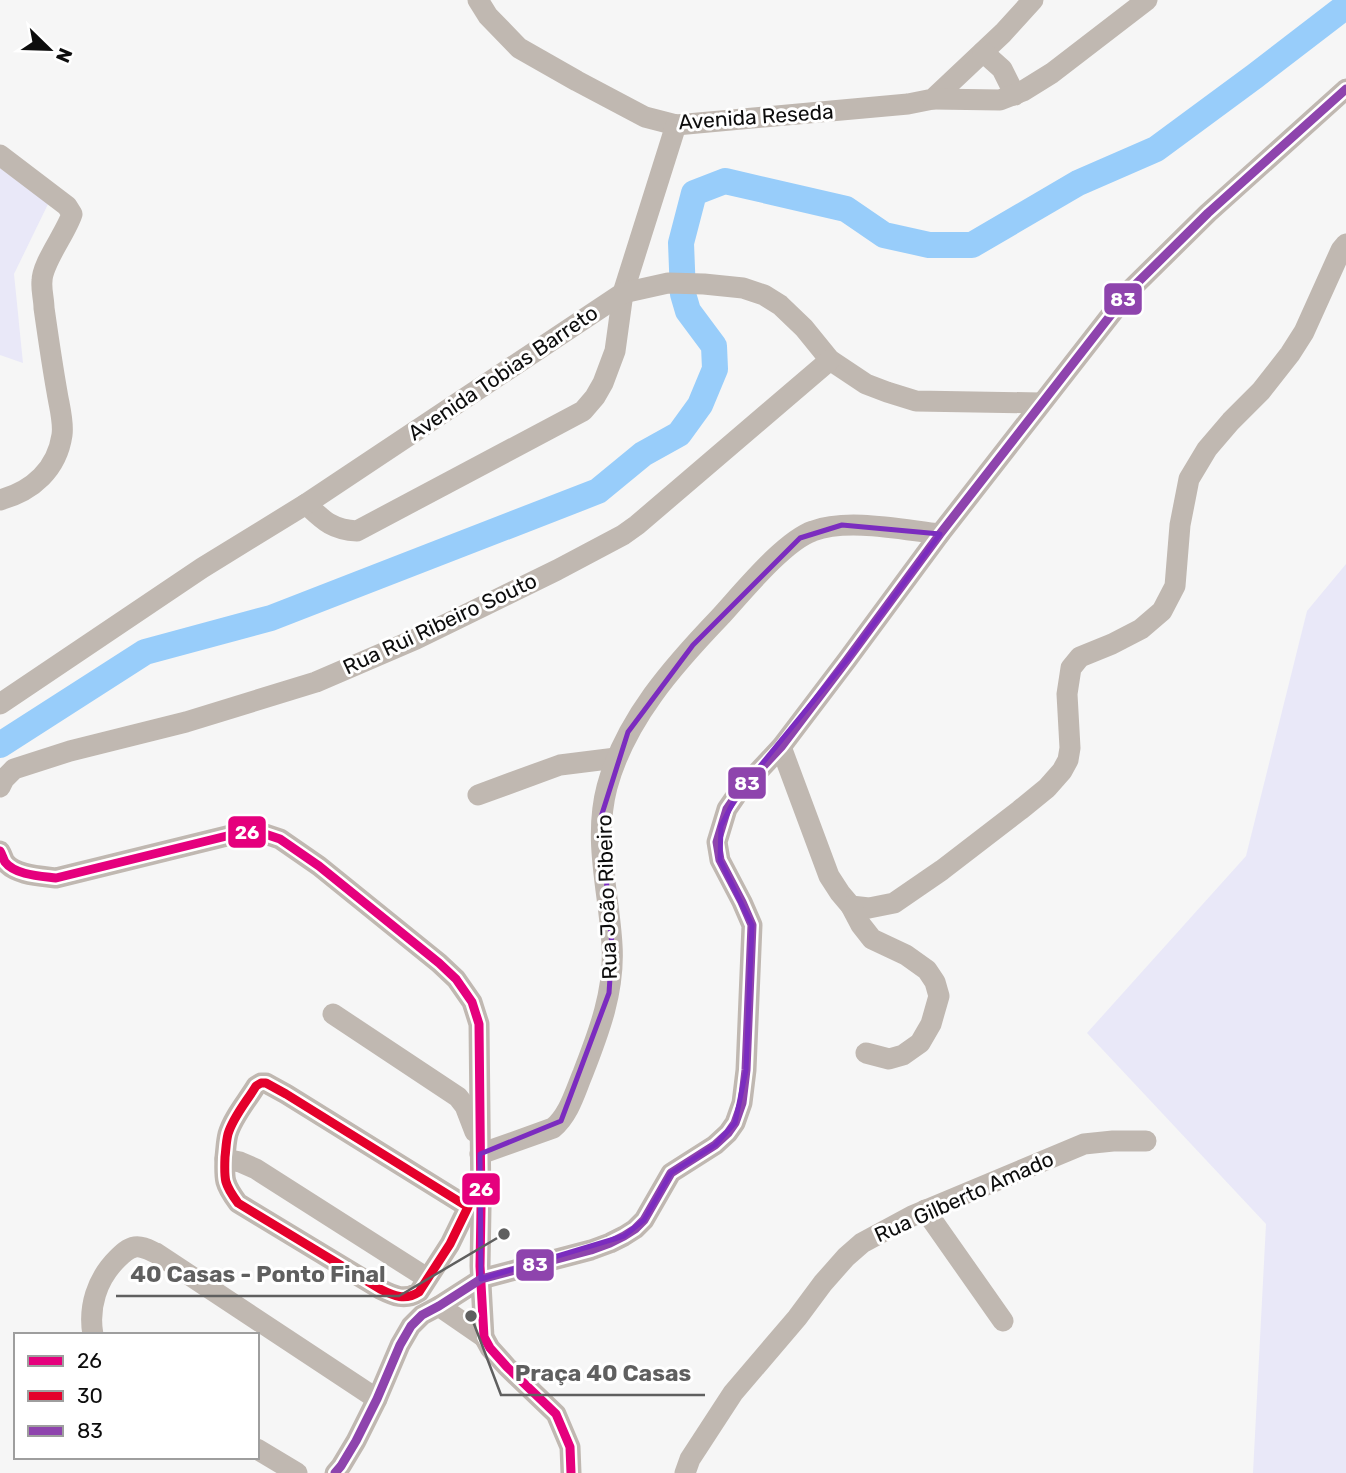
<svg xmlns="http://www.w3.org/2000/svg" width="1346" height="1473" font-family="Rubik,sans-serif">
	<rect width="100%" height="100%" fill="#f6f6f6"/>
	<g fill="#e9e8f8">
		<path d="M0,168L49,202L14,274L23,363L0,355Z"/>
		<path d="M1346,564V1473H1253L1266,1224L1087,1033L1246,856L1307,611Z"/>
	</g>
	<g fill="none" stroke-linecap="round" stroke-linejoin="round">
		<path stroke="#98cdfa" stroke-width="26" d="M0,745L145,652L271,618L598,491L643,454L679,434L700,405L715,369L714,346L688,311L683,294L681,243L694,193L725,181L846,209L884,235L929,245H972L1078,183L1156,149L1255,76L1346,6"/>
		<g stroke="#c0b8b1" stroke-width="21">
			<path d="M478,0L488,16L519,48L577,81L645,117L676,125L908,104L933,99L1003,33L1033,0"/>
			<path d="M983,52L1002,69L1015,95"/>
			<path d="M933,99L1000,100L1023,91L1052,73L1147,0"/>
			<path d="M0,155L67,206L72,214C66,233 42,263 42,281C41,290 44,299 44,308C48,336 52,364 57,392C59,405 64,422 62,435C57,469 33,491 0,500"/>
			<path d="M306,504C323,520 332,530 357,531L583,411L595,397L603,383L615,351L623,293L676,125"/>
			<path d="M0,704L202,568L306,504L623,293L668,283L704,284L743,288L764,295L780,305L804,328L830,360L866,384L887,392L916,401L1041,403"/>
			<path d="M781,747L829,876L840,893L851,906L869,908L894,903L942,870L1020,810L1047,788L1062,771L1068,760L1070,748L1067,694L1071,668L1080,657L1112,644L1141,629L1162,611L1175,586L1180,525L1189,479L1207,449L1231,421L1261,391L1290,354L1304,332L1341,250L1346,244"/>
			<path d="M0,787L4,779L14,769L70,751L186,722L316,682L416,639L557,570L623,535L637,525L830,360"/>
			<path d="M478,795L560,765L616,758"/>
			<path d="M0,851C2,854 3,858 5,862C15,875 40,876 56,878L243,832L262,833L280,839L319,866L439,963L456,979L472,1002L479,1024L481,1208L480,1266L484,1337L490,1348L507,1367L556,1414L570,1447L571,1473"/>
			<path d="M851,906L861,925L872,939L906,955L927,970L935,982L939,996L931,1024L920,1043L903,1055L889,1059L866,1053"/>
			<path d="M333,1014L458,1097L465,1106L475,1132"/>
			<path d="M261,1083H266L286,1094L468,1207L450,1244L419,1292C405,1301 394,1296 380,1289L238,1203C224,1184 224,1180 225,1157C226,1149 226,1142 228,1134C233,1117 247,1101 256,1086Z"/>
			<path d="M480,1154L553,1128C569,1115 575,1092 583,1073C599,1032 615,990 612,945C609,892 593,840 607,787C625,720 673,666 720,617C742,593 784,541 813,531C848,518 903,530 940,534"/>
			<path d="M225,1159L240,1162L256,1169L427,1278"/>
			<path d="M925,1210L1003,1321"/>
			<path d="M439,1306L484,1337"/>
			<path d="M93,1335C88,1307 97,1279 117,1259C122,1254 128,1248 135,1247C142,1246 149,1250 156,1253L377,1399"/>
			<path d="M257,1449L297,1473"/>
			<path d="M335,1473L341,1466L356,1441L377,1399L400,1345L411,1326L422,1315L439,1306L481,1279L591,1250L610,1243L624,1236L635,1229L644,1220L671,1173L715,1145L728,1133L735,1123L742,1103L746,1070L752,925L742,902L720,860L717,842L727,809L738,793L781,747L847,660L940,534L1131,289L1208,213L1346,89"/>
			<path d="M685,1473L690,1459L733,1393L797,1318L823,1283L846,1257L862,1243L912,1216L1084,1144L1113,1141H1146"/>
		</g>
		<g stroke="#fff" stroke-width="14">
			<path id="bus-1" d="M0,851C2,854 3,858 5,862C15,875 40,876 56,878L243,832L262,833L280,839L319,866L439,963L456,979L472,1002L479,1024L481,1208L480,1266L484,1337L490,1348L507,1367L556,1414L570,1447L571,1473"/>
		</g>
		<g stroke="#fff" stroke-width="14">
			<path id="bus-2" d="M261,1083H266L286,1094L468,1207L450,1244L419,1292C405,1301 394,1296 380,1289L238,1203C224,1184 224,1180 225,1157C226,1149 226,1142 228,1134C233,1117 247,1101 256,1086Z"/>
		</g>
		<g stroke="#fff" stroke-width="14">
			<path id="bus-3" d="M335,1473L341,1466L356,1441L377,1399L400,1345L411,1326L422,1315L439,1306L481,1279L591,1250L610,1243L624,1236L635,1229L644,1220L671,1173L715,1145L728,1133L735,1123L742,1103L746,1070L752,925L742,902L720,860L717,842L727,809L738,793L781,747L847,660L940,534L1131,289L1208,213L1346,89"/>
		</g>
		<use href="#bus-1" stroke="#e5007d" stroke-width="9"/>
		<use href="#bus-2" stroke="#e4002b" stroke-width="9"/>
		<use href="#bus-3" stroke="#8e44ad" stroke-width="9"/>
	</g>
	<path fill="none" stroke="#7b2cbf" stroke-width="5" stroke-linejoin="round" d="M842,525L940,534L847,660L738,793L721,826L720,860L752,925L746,1070L735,1123L715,1145L671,1173L644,1220L624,1236L481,1279L480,1154L561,1121L609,993L612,947L601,817L628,732L693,645L800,538Z"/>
	<g text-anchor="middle" stroke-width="6" stroke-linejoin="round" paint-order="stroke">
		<g font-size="21" fill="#0d0d0d" stroke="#fff">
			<text transform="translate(756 117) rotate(-4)" y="7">Avenida Reseda</text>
			<text transform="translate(503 373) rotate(-34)" y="7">Avenida Tobias Barreto</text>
			<text transform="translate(440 624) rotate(-25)" y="7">Rua Rui Ribeiro Souto</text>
			<text transform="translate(607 897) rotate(-92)" y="7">Rua João Ribeiro</text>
			<text transform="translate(964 1197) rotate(-24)" y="7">Rua Gilberto Amado</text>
		</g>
	</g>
	<path fill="none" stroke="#5f5f5f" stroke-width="2.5" d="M504 1234L399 1296H116M471 1316L501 1395H705"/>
	<g fill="#5f5f5f" stroke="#fff" stroke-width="2.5">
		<circle cx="504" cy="1234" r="7"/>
		<circle cx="471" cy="1316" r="7"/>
	</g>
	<g font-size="23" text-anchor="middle" font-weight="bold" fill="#5f5f5f" stroke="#fff" stroke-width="6" stroke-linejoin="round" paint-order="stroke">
		<text x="258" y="1282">40 Casas - Ponto Final</text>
		<text x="603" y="1381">Praça 40 Casas</text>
	</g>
	<g stroke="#fff" stroke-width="2.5">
		<rect x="1103" y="282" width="40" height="34" rx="7" fill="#8e44ad"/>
		<rect x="727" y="766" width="40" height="34" rx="7" fill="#8e44ad"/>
		<rect x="227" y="815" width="40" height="34" rx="7" fill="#e5007d"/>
		<rect x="461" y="1172" width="40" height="34" rx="7" fill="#e5007d"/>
		<rect x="515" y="1248" width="40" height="34" rx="7" fill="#8e44ad"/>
	</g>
	<g font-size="19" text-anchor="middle" font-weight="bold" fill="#fff">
		<text x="1123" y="306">83</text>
		<text x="747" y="790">83</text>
		<text x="247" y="839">26</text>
		<text x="481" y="1196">26</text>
		<text x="535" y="1271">83</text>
	</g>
	<rect x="14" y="1333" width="245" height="126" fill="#ffffff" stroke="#9e9e9e" stroke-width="2"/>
	<rect x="28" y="1356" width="35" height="10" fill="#e5007d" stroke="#9e9e9e" stroke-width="2"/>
	<text x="77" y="1368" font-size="21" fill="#0d0d0d">26</text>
	<rect x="28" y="1391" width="35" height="10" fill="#e4002b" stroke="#9e9e9e" stroke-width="2"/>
	<text x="77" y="1403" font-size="21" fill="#0d0d0d">30</text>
	<rect x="28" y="1426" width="35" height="10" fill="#8e44ad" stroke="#9e9e9e" stroke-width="2"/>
	<text x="77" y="1438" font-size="21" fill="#0d0d0d">83</text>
	<g transform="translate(49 49) rotate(113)" stroke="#ffffff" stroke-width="5" paint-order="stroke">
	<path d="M0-5L12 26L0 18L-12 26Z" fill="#0d0d0d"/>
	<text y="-10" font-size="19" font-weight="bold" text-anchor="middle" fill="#0d0d0d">N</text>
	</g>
</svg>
